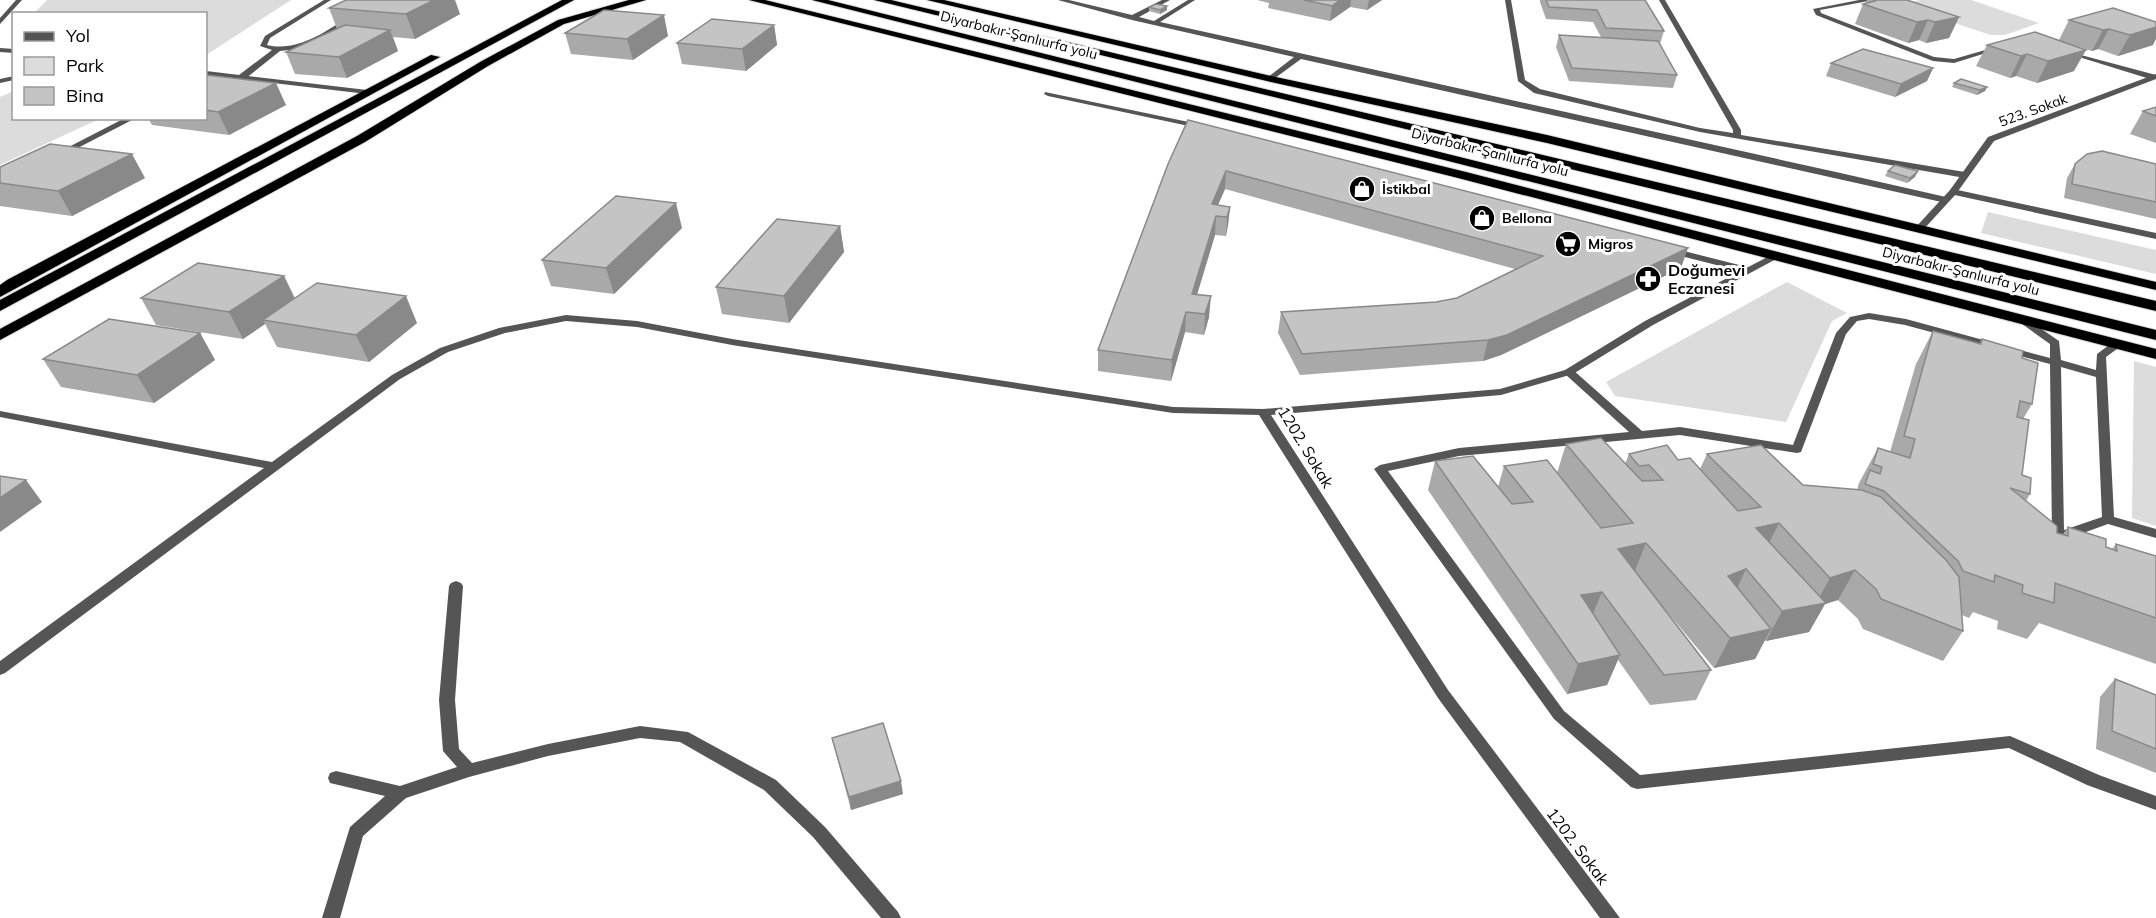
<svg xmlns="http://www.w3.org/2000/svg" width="2156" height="918" font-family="Mulish,sans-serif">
	<rect width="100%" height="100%" fill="#fff"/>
	<g fill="#dcdcdc">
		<path d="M47,0H291L206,55V14L34,13Z"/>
		<path d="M1921,0H1971L2039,23L2005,35H1991L1905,7L1908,2Z"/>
		<path d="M13,91L14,118L99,119L0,165V97Z"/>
		<path d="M1988,212L2156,250V274L1981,233Z"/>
		<path d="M1787,282L1847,313L1832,321L1786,422L1615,396L1606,382Z"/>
		<path d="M2134,361L2156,367V526L2132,518Z"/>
	</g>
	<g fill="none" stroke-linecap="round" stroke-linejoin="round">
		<g stroke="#dbdbdb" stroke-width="2">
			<g id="highway">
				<path d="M562,0H574L0,311V300Z"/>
				<path d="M629,0H646L564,24L488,66L365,142L0,340V329L357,136L480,62L558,20Z"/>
				<path d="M749,0H765L1466,172L2156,349V359L1458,178Z"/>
				<path d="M812,0H828L2156,330V340Z"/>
				<path d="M874,0H891L2156,301V311Z"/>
				<path d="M927,0H944L1271,76L1547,135L2156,282V290L1547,143L1271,82Z"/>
				<path d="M431,55L440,57L0,297V285L7,280Z"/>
			</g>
		</g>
		<g fill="#555" fill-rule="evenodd">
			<path d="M324,0H331L270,38L267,45C297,52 323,33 347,18H351V20L311,44L298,49L280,51L245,79H239V75L272,50L260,46L265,36Z"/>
			<path d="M1058,0H1069L1132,15L1162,0H1170L1139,17L1154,21L1188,0H1195L1160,22L1836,172L1946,197L1950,200L1946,203L1301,59L1271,81H1268V77L1294,57L1132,20Z"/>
			<path d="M1505,0H1511L1525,80L1540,89L1700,128L1733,133V130L1659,0H1665L1741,130V135L1965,172L1969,175L1965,178L1700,132L1534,93L1518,81Z"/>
			<path d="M1859,0H1874L1820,10L1821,13L1934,57L1954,59L1999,46L2002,48L1954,63L1933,61L1816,15L1813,9Z"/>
			<path d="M2066,51L2156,75V78L2150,79L2066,53Z"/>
			<path d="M14,76V80L0,83V79Z"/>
			<path d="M1045,92L1203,125L1207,127L1203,129L1048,96L1044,94Z"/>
			<path d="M125,118H136L64,155L57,153Z"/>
			<path d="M1953,189L2156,233V239L1950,194V190Z"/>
			<path d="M1672,248L1751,268L1753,270L1748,273L1669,253V249Z"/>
			<path d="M1869,313L1906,319L2050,358V344L2015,319L2016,317H2024L2059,341L2061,360L2096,370L2097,354L2113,342H2121L2122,344L2121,346L2106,357L2114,517L2156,529V538L2108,524L2072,537L2075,540L2073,543C2066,545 2055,542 2052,536L2050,364L1905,325L1869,319L1857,321L1846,334L1801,452L1797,453L1680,435L1459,456L1388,471L1564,711L1640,775L2010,736L2099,775L2156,796V810L2087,785L2009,748L1637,789L1631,787L1554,719L1374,469L1380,465L1459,448L1629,432L1565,374L1564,372L1565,370H1573L1642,431L1680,427L1793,445L1836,333L1850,317ZM2061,367L2096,377L2102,517L2064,530Z"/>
			<path d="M456,581L461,583L463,586L455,700L459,749L472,763L548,744L640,726L688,732L776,780L825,827L898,912L901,918H881L813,837L764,790L680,742L640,738L548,756L469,777L406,798L363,836L340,918H322L350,827L385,796L330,783L328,778L330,773L336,771L400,786L457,767L443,751L439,700L449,586L451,583Z"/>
		</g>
		<g fill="#555" fill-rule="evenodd">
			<path d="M16,0H22L0,24V18Z"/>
			<path d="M0,48L14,49V53L0,52Z"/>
			<path d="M206,71L367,90L371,92L367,94L206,75Z"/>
			<path d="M2156,74V79L1994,141L1956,194L1923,230H1917L1915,228L1950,190L1988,137Z"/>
			<path d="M1777,252L1780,253V257L1653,325L1573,374L1501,395L1271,415L1448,690L1620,918H1600L1438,698L1259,415L1173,413L732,345L637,327L566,321L505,333L448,352L400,379L5,673L0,675V661L264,468L0,417V411L272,462L392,375L440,348L499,328L566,315L637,321L732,339L1173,407L1263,409L1500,389L1565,370L1645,321Z"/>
		</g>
		<use href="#highway" fill="#000" fill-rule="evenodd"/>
	</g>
	<g fill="#a9a9a9" fill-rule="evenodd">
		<path d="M1257,0H1382L1367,10L1350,7L1330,21L1268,8L1269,3Z"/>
		<path d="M1540,0H1645L1664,31L1660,44L1677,75L1673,88L1569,81L1556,47L1559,35L1601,37L1593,22L1546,19L1540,2Z"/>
		<path d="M1867,0H1907L1959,17L1949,38L1926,43L1919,40L1908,43L1855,24L1863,4L1865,3Z"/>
		<path d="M1167,6V10L1160,14L1149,11V7Z"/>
		<path d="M329,8L460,14L415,39L393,37L398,51L347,78L295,74L286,52L337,29Z"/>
		<path d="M2113,8L2153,45L2118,56L2098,49L2092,51L2076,46L2074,71L2037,83L2016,76L2010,78L1976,66L1987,45L2059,40L2069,20Z"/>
		<path d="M774,25L777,45L746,71L682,64L677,43Z"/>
		<path d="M565,33L668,36L633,60L571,54Z"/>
		<path d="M1831,63L1933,68L1927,81L1895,97L1826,76Z"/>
		<path d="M206,75L286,105L229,135L152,125L148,118H206Z"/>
		<path d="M1954,83L1987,87L1985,91L1977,95L1952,87Z"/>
		<path d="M2156,107V143L2130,134L2143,111Z"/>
		<path d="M1188,120L1681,268L1501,355L1483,361L1300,375L1278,333L1281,312L1436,302L1457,298L1515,269L1225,189L1218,205L1230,207L1228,225L1226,236L1215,235L1197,295L1209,317L1204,335L1185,332L1171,381L1098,371V350Z"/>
		<path d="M2075,164H2156V219L2064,198L2067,178Z"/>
		<path d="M0,167L145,178L72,216L0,206Z"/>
		<path d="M1888,171L1915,177L1907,183L1885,176Z"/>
		<path d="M840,226L844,252L789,323L722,314L716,287Z"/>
		<path d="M682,228L614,294L551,286L542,260Z"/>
		<path d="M284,276L295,298L417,323L369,362L277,347L265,324L243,339L156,325L141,298Z"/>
		<path d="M1933,331L1979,344L1982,339L2022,358L2032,404L2023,419L2022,475L2030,494L2026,501L2057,533L2063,534L2068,527L2106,547L2112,549L2116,544L2156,556V664L2039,623L2027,639L1997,629L1998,621L1973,612L1969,618L1962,615L1963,631L1943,661L1863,629L1858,619L1838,600L1825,604L1809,632L1766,641L1765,640L1755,659L1714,668L1663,607L1711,670L1696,700L1650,705L1618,660L1607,685L1567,694L1428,490L1435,461L1498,487L1504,466L1557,473L1566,444L1625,464L1629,454L1678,460L1700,469L1707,454L1803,485L1857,490L1859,483L1878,448L1890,452L1916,364ZM1565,483L1601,527V528Z"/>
		<path d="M200,333L215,360L154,403L61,387L43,359Z"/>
		<path d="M2115,679L2156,695V773L2096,749L2100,697Z"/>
		<path d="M832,738L903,794L851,810Z"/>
	</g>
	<g fill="#898989">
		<path d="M434,0H455L460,14L415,39L406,14Z"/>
		<path d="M1340,0H1351L1350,7L1330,21L1332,6Z"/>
		<path d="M1369,0H1382L1367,10Z"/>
		<path d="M1167,6V10L1160,14V10Z"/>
		<path d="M664,15L668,36L633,60L627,39Z"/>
		<path d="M1959,17L1949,38L1926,43L1935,22Z"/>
		<path d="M1928,20L1919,40L1908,43L1917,22Z"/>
		<path d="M774,25L777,45L746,71L742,49Z"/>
		<path d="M2156,27V39L2153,45L2118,56L2130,35Z"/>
		<path d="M2109,29L2098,49L2092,51L2103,30Z"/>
		<path d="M390,30L398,51L347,78L339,57Z"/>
		<path d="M2086,50L2074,71L2037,83L2048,61Z"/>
		<path d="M2027,54L2016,76L2010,78L2021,56Z"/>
		<path d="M1933,68L1927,81L1895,97L1901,84Z"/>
		<path d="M276,83L286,105L229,135L218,112Z"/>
		<path d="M1987,87L1985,91L1977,95L1980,90Z"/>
		<path d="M132,154L145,178L72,216L58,191Z"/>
		<path d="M1226,171L1225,189L1210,223L1212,204Z"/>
		<path d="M1918,171L1915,177L1907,183L1910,178Z"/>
		<path d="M676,203L682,228L614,294L606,268Z"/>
		<path d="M1230,207L1228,225L1226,236L1227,217Z"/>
		<path d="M1216,216L1215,235L1191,314L1192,294Z"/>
		<path d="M840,226L844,252L789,323L784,296Z"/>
		<path d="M1688,248L1681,268L1501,355L1483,361L1488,340Z"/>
		<path d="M284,276L296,302L263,320L265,324L243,339L229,312Z"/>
		<path d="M406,296L417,323L369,362L356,335Z"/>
		<path d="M1211,296L1209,317L1204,335L1205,314Z"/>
		<path d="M1186,312L1185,332L1171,381L1172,360Z"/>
		<path d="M200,333L215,360L154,403L137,375Z"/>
		<path d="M26,480L42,502L0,532V498Z"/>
		<path d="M1779,523L1764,553L1756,528Z"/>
		<path d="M1646,543L1634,573L1618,549Z"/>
		<path d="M1746,569L1732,599L1728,576Z"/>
		<path d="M1855,570L1838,600L1825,604L1809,632L1766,641L1782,611L1815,605L1830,578Z"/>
		<path d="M1602,592L1590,621L1581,595Z"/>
		<path d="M1771,629L1755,659L1714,668L1730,638Z"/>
		<path d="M1620,655L1607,685L1567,694L1578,664Z"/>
		<path d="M901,781L903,794L851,810L849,797Z"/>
	</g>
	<g fill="#c4c4c4" stroke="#898989" stroke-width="1.5">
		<path d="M346,0H434L406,14L329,8Z"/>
		<path d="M1304,0H1340L1332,6Z"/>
		<path d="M1546,0H1645L1664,31L1606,28L1597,10L1549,7Z"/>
		<path d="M1873,0H1907L1959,17L1935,22L1928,20L1917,22L1863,4L1875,1Z"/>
		<path d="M1156,4L1167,6L1160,10L1149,7Z"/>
		<path d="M2113,8L2156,22V27L2130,35L2109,29L2103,30L2069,20Z"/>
		<path d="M604,10L664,15L627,39L565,33Z"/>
		<path d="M712,19L774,25L742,49L677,43Z"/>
		<path d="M345,25L390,30L339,57L286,52Z"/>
		<path d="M2035,32L2086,50L2048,61L2027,54L2021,56L1987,45Z"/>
		<path d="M1559,35L1658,41L1677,75L1572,68Z"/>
		<path d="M1863,49L1933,68L1901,84L1831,63Z"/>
		<path d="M206,75L276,83L218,112L206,110Z"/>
		<path d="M1961,79L1987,87L1980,90L1954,83Z"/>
		<path d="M2156,107V116L2143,111Z"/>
		<path d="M1188,120L1688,248L1507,335L1488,340L1302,354L1281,312L1436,302L1457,298L1543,256L1226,171L1212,204L1230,207L1227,217L1216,216L1192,294L1211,296L1205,314L1186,312L1172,360L1098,350L1168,164Z"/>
		<path d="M50,144L132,154L58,191L0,183V167Z"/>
		<path d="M2102,151L2156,164V202L2072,184L2075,164L2087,154Z"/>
		<path d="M1895,165L1918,171L1910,178L1888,171Z"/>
		<path d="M616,196L676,203L606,268L542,260Z"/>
		<path d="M777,219L840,226L784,296L716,287Z"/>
		<path d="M198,263L284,276L229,312L141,298Z"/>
		<path d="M317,283L406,296L356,335L263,320Z"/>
		<path d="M109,319L200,333L137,375L43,359Z"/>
		<path d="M1933,331L1981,344L1982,339L2023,351L2022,358L2038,363L2032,404L2020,401L2017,417L2029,420L2022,475L2031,478L2030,494L2010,488L2057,526V533L2068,536V527L2106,539V547L2117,551L2116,544L2156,556V618L2055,583L2054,603L2022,593L2023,585L1995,575L1994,582L1963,571L1958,561L1884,491L1865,484L1870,470L1880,474L1882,467L1873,464L1878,448L1910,458L1915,439L1904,436Z"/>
		<path d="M1601,438L1642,481L1663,480L1649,465L1639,466L1629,454L1667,445L1678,460L1690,458L1738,511L1761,507L1707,454L1761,445L1803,485L1862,490L1881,497L1946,560L1959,577L1963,631L1881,599L1876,589L1855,570L1830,578L1779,523L1756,528L1826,603L1782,611L1746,569L1728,576L1771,629L1730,638L1646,543L1618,549L1711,670L1664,675L1602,592L1581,595L1620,655L1578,664L1435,461L1473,456L1512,504L1533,502L1504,466L1547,460L1601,528L1633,523L1566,444Z"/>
		<path d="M0,476L26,480L0,498Z"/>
		<path d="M2115,679L2156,695V749L2112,731Z"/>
		<path d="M883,723L901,781L849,797L832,738Z"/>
	</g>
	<defs>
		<g id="shop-disc" transform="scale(1.35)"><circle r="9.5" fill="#000" stroke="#fff"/><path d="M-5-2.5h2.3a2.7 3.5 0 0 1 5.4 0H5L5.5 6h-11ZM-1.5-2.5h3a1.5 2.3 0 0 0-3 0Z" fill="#fff"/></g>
		<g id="supermarket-disc" transform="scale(1.35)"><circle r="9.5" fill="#000" stroke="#fff"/><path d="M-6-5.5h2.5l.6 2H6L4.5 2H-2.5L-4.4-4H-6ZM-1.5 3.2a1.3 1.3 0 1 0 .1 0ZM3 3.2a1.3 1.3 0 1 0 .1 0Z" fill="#fff"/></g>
		<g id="pharmacy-disc" transform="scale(1.35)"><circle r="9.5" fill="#000" stroke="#fff"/><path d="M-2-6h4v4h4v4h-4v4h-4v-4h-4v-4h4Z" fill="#fff"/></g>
	</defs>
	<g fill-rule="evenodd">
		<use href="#shop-disc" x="1362" y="189"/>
		<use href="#shop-disc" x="1482" y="218"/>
		<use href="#supermarket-disc" x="1568" y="244"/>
		<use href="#pharmacy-disc" x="1648" y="279"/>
	</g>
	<g text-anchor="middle" stroke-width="6" stroke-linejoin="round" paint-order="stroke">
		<g font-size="14" fill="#000" stroke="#fff">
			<text transform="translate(1019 35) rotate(14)" y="5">Diyarbakır-Şanlıurfa yolu</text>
			<text transform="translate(2033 110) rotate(-20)" y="5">523. Sokak</text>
			<text transform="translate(1490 152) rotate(14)" y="5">Diyarbakır-Şanlıurfa yolu</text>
			<text transform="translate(1961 271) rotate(14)" y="5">Diyarbakır-Şanlıurfa yolu</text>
		</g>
		<g font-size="14" font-weight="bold" fill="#000" stroke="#fff" text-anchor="start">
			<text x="1382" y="194">İstikbal</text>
			<text x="1502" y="223">Bellona</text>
			<text x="1588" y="249">Migros</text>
		</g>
		<g font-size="16" font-weight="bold" fill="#000" stroke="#fff" text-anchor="start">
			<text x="1668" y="276">Doğumevi<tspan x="1668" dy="18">Eczanesi</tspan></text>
		</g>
		<g font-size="16" fill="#000" stroke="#fff">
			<text transform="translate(1306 447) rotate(59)" y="6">1202. Sokak</text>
			<text transform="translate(1578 846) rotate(53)" y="6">1202. Sokak</text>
		</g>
	</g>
	<rect x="12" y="12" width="195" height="108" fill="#ffffff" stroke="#999999" stroke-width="1.5"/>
	<rect x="24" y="32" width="30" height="9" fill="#555555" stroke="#999999" stroke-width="1.5"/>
	<text x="66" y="42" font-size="18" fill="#000000">Yol</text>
	<rect x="24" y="57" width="30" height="18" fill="#dcdcdc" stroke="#999999" stroke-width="1.5"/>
	<text x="66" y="72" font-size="18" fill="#000000">Park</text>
	<rect x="24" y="87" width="30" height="18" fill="#c4c4c4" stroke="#999999" stroke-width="1.5"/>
	<text x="66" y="102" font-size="18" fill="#000000">Bina</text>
</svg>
